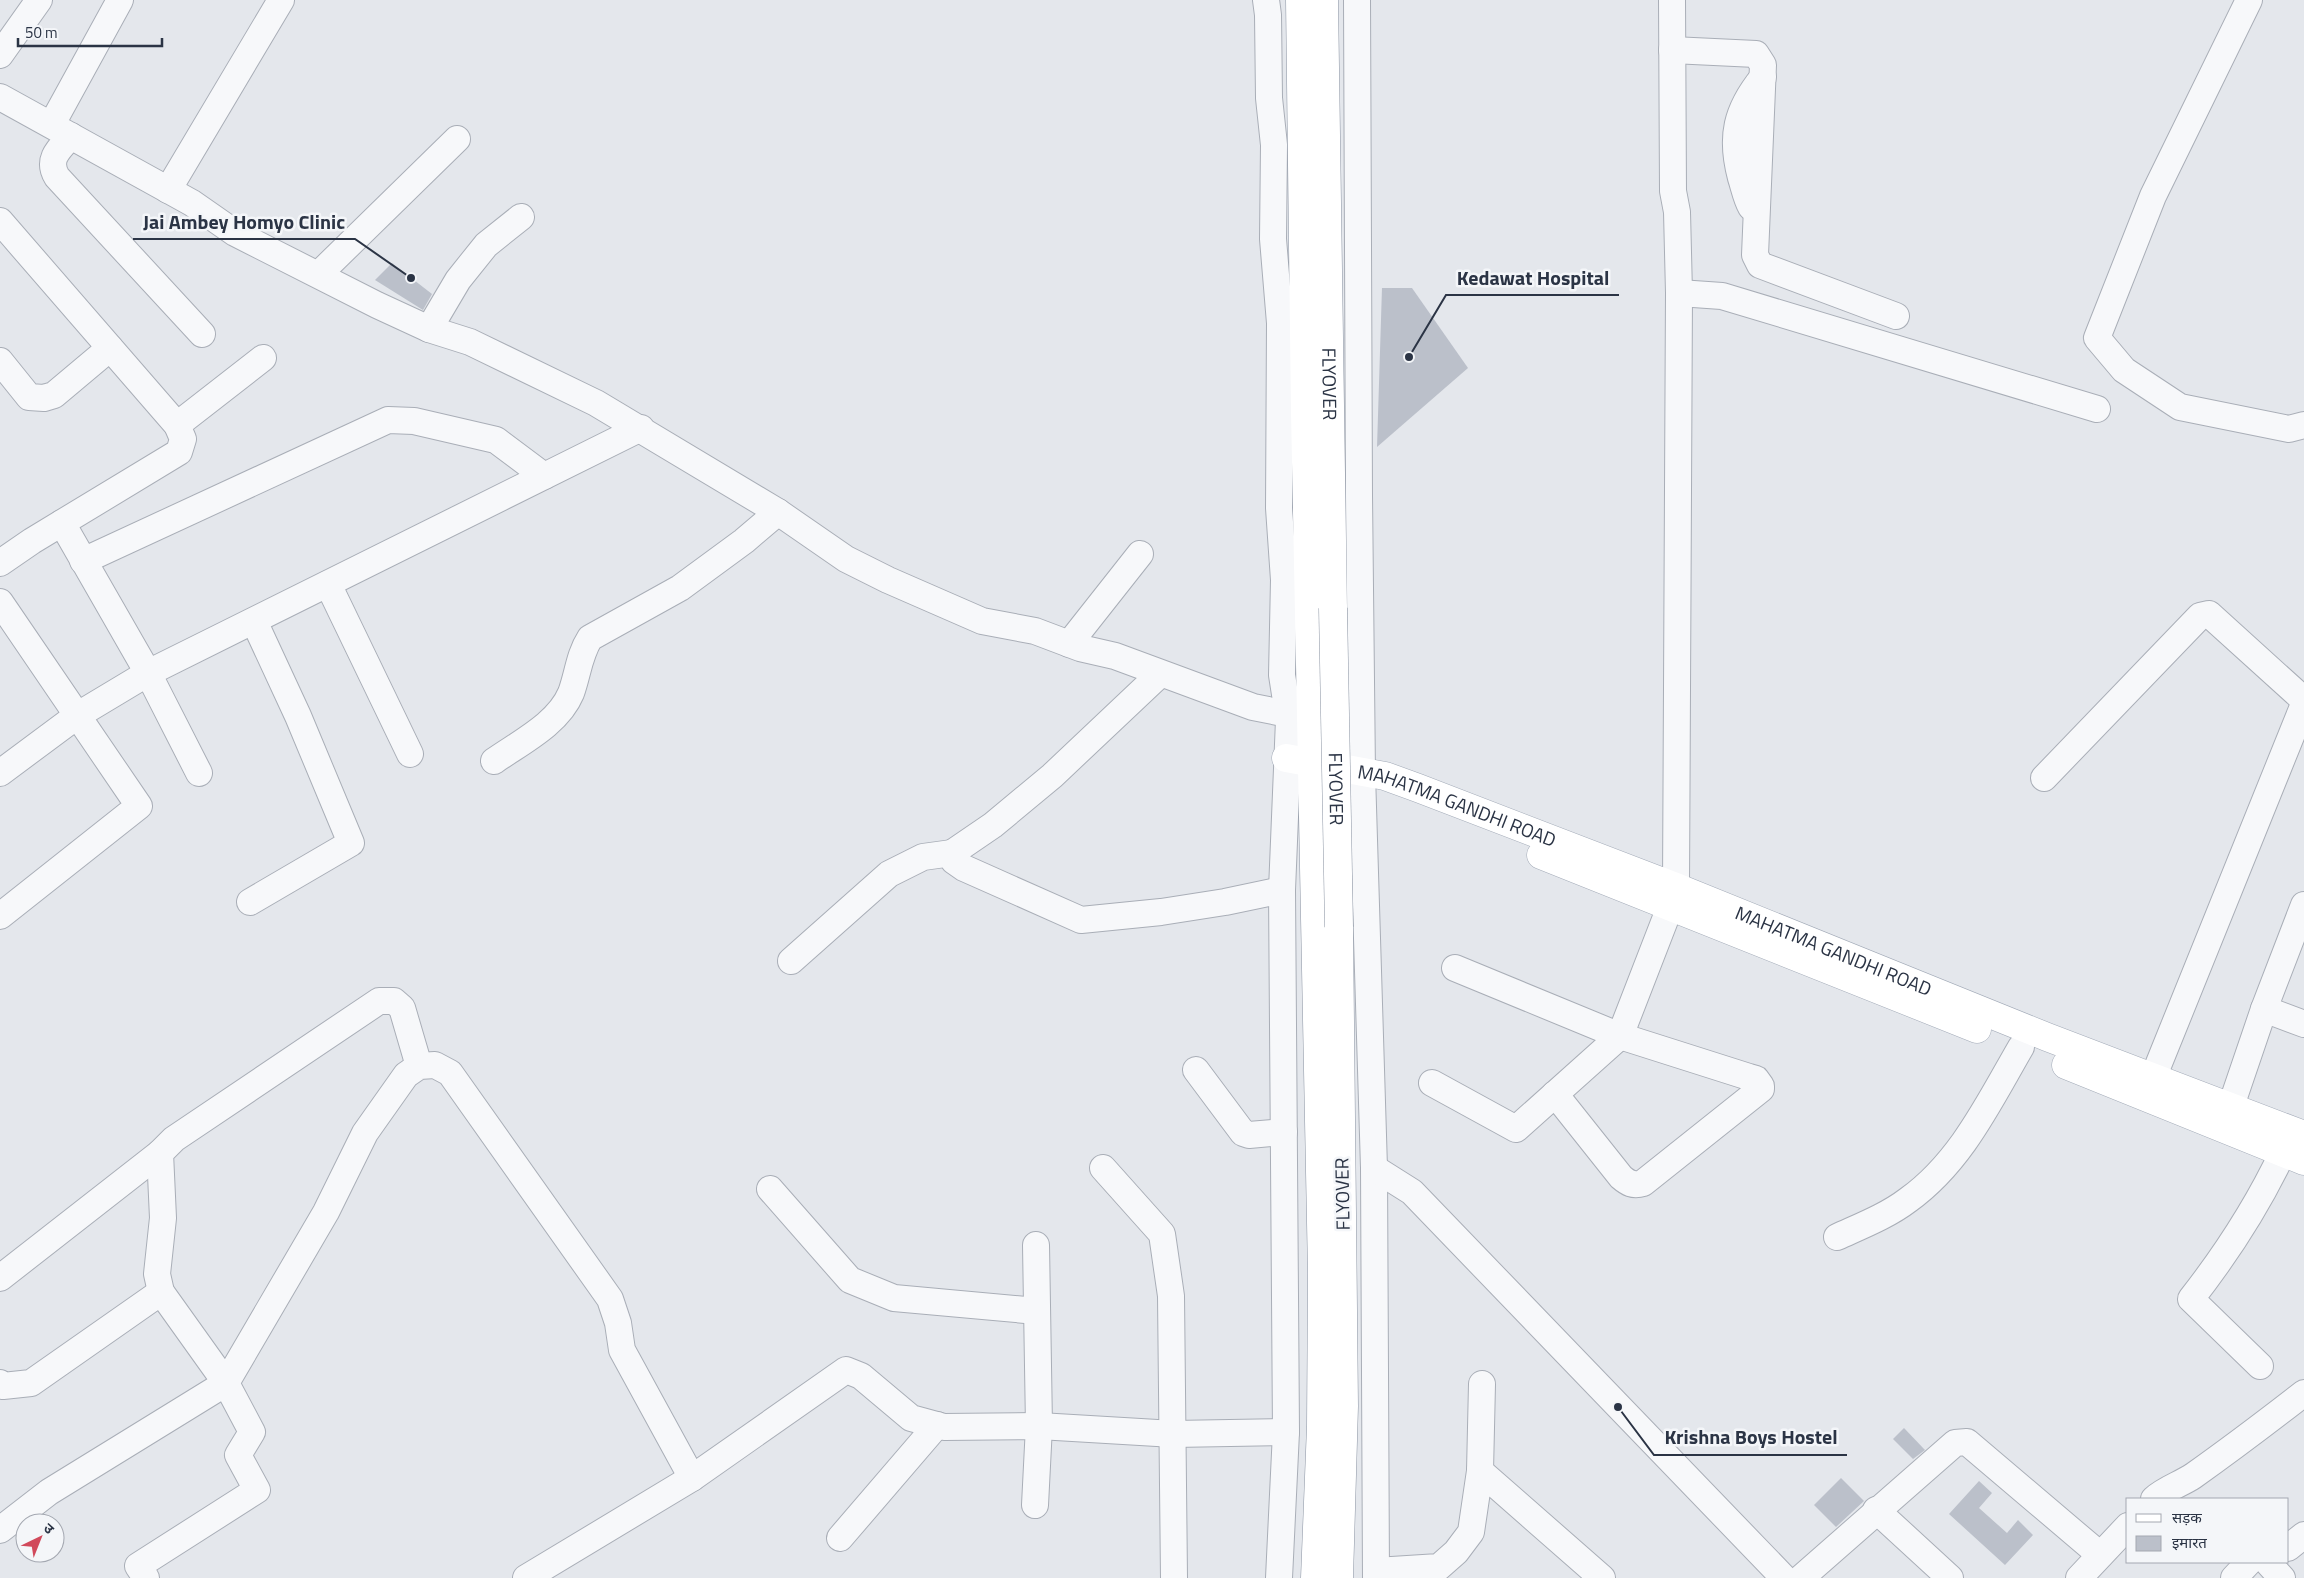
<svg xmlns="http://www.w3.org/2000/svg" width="2304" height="1578" font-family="'Titillium Web','Noto Sans Devanagari',sans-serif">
	<rect width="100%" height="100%" fill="#e4e7ec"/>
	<g fill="#bbc0ca">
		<path d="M392,263L432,294L423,310L375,280Z"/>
		<path d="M1382,288H1412L1468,368L1377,447Z"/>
		<path d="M1904,1428L1925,1450L1913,1459L1893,1439Z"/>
		<path d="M1841,1478L1864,1501L1836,1527L1814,1505Z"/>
		<path d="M1979,1481L1992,1493L1979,1508L2007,1533L2018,1520L2033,1535L2005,1565L1949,1514Z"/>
	</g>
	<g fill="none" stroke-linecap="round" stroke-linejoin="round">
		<g stroke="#a9aeb7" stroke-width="28">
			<g id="minor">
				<path d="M1266,0L1268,15L1269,98L1274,145L1273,239L1280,323L1279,508L1284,580L1282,675L1289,720L1282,890L1286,1432L1279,1578"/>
				<path d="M1357,0L1359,495L1362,774L1374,1168L1376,1578"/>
				<path d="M2249,0L2153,196L2097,338L2124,370L2180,407L2289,429L2304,425"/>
				<path d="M1672,50L1756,54L1763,65L1755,255L1760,265L1896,316"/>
				<path d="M0,55L39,0"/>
				<path d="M0,97L192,203L235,233L377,305L429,329L470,342L596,403L778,512L846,559L888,580L982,621L1035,631L1080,648L1115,656L1253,707L1288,714"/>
				<path d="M52,124L120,0"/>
				<path d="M71,136C60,148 46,159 57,177L202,334"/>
				<path d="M168,190L281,0"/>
				<path d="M1751,207C1746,198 1744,187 1741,178C1730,137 1736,110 1763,77"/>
				<path d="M0,221L177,425L183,439L179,452L32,541L0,563"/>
				<path d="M319,274L457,139"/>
				<path d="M1679,293L1722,296L2097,409"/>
				<path d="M429,329L458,280L486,245L521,217"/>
				<path d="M0,361L29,397L44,398L54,395L110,348"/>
				<path d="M177,425L263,358"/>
				<path d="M62,523L148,673L199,773"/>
				<path d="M83,561L388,420L414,421L496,440L544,476"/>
				<path d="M328,584L410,754"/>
				<path d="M0,602L139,806L0,916"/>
				<path d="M1069,644L1140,554"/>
				<path d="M1160,674L1052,776L993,825L952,853L954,861L964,868L1081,920L1161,912L1225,902L1282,890"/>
				<path d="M494,761C521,742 558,724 571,693C578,674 579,655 590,638L680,588L744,541L778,512"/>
				<path d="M0,773L78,715L148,673L641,428"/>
				<path d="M2044,778L2200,616L2209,614L2304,700"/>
				<path d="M250,902L351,843L298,716L254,621"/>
				<path d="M791,961L889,874L923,857L952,853"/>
				<path d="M1455,968L1620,1036L1749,1077L1756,1079L1761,1086V1089L1643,1183C1633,1186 1628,1183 1621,1177L1555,1094"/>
				<path d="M2264,1009L2304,1024"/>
				<path d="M1196,1070L1243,1133L1249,1135L1284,1132"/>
				<path d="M1432,1083L1516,1129L1620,1036L1670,907L1676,887L1679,293L1677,212L1673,191L1672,0"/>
				<path d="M2148,1097L2153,1078L2304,704"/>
				<path d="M2231,1106L2264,1009L2304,905"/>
				<path d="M1103,1168L1162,1234L1171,1296L1174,1578"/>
				<path d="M1374,1168L1412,1192L1784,1578"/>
				<path d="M770,1189L850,1280L894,1298L1037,1311"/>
				<path d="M1837,1237C1861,1226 1887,1216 1908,1200C1961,1162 1989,1102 2021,1047"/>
				<path d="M0,1278L160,1153"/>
				<path d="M161,1292L157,1274L163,1218L160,1153L174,1139L379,1001H394L402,1008L419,1066"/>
				<path d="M2260,1366L2191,1299C2227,1253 2258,1205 2283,1152"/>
				<path d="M0,1383L3,1386L31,1383L161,1292L226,1383L252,1432L238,1455L257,1490L138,1566L146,1578"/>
				<path d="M1480,1471L1482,1384"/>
				<path d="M2154,1499C2165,1489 2181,1484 2193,1476C2231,1449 2268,1421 2304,1393"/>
				<path d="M1035,1505L1039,1426L1036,1245"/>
				<path d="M1876,1510L1950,1578"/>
				<path d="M0,1530L49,1492L226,1383L326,1212L365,1133L406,1075L419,1066L435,1065L450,1073L610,1299L618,1323L622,1350L692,1478"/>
				<path d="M840,1538L937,1425"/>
				<path d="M2288,1548L2304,1535"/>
				<path d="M2269,1564L2282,1578"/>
				<path d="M1376,1571L1439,1567L1456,1552L1471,1532L1480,1471L1602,1578"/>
				<path d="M526,1578L692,1478L846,1370L861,1376L911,1418L944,1427L1039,1426L1174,1434L1286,1432"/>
				<path d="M1801,1578L1955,1443L1967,1442L2099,1554"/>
				<path d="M2079,1578L2128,1526"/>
				<path d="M2234,1578L2249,1562"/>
			</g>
		</g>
		<g stroke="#a3abb8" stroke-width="29">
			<g id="major">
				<path id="s1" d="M1286,758L1385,776L1418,788L1676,887L2047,1037L2304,1135"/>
				<path d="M1541,855L1977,1029"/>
				<path d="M2066,1065L2304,1161"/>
			</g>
		</g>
		<g stroke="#8b94a3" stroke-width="29">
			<g id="highway">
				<path d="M1300,0L1305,411L1322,1273L1321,1426L1315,1578"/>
				<path id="s2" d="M1324,0L1333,608"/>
				<path d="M1339,1578L1344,1406L1339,927"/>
			</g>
		</g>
		<use href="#minor" stroke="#f7f8fa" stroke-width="26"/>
		<use href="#major" stroke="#fff" stroke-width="28"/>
		<use href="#highway" stroke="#fff" stroke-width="28"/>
		<g stroke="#8b94a3" stroke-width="29" stroke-linecap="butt">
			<g id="highway-bridge">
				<path id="s3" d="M1333,608L1339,927"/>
			</g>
		</g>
		<use href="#highway-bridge" stroke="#fff" stroke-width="28"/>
	</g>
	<g text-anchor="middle" stroke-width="5" stroke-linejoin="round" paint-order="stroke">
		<g font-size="19" fill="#2b3445" stroke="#f4f6f9">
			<text dy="7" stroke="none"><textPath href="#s2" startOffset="384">FLYOVER</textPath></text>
			<text dy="7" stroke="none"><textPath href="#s3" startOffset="181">FLYOVER</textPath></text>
			<text dy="7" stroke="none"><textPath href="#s1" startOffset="178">MAHATMA GANDHI ROAD</textPath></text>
			<text dy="7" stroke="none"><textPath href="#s1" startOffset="582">MAHATMA GANDHI ROAD</textPath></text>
			<text transform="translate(1342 1194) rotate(-91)" y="7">FLYOVER</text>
		</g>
	</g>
	<path fill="none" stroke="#2b3445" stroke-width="2" d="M411 278L355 239H133M1409 357L1446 295H1619M1618 1407L1654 1455H1847"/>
	<g fill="#2b3445" stroke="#f4f6f9" stroke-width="2">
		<circle cx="411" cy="278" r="5"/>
		<circle cx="1409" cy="357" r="5"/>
		<circle cx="1618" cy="1407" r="5"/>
	</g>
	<g font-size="20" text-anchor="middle" font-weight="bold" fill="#2b3445" stroke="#f4f6f9" stroke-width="5" stroke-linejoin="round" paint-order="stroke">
		<text x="244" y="229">Jai Ambey Homyo Clinic</text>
		<text x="1533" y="285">Kedawat Hospital</text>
		<text x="1751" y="1444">Krishna Boys Hostel</text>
	</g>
	<rect x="2126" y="1498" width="162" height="65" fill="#f4f6f9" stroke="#a4a8b1"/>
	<rect x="2136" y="1514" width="25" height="8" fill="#ffffff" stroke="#a4a8b1"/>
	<text x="2172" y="1523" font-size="15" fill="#2b3445">सड़क</text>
	<rect x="2136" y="1536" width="25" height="15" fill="#bbc0ca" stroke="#a4a8b1"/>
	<text x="2172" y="1548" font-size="15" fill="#2b3445">इमारत</text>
	<g transform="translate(40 1538) rotate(43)"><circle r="24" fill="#f4f6f9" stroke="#a4a8b1"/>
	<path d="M0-4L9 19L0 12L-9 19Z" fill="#d1495b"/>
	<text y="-8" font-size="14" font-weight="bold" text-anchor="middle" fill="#2b3445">उ</text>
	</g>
	<path d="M18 38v8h144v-8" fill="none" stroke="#2b3445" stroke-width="2.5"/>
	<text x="25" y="38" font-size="15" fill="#2b3445" stroke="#f4f6f9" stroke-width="4" paint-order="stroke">50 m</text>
</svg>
